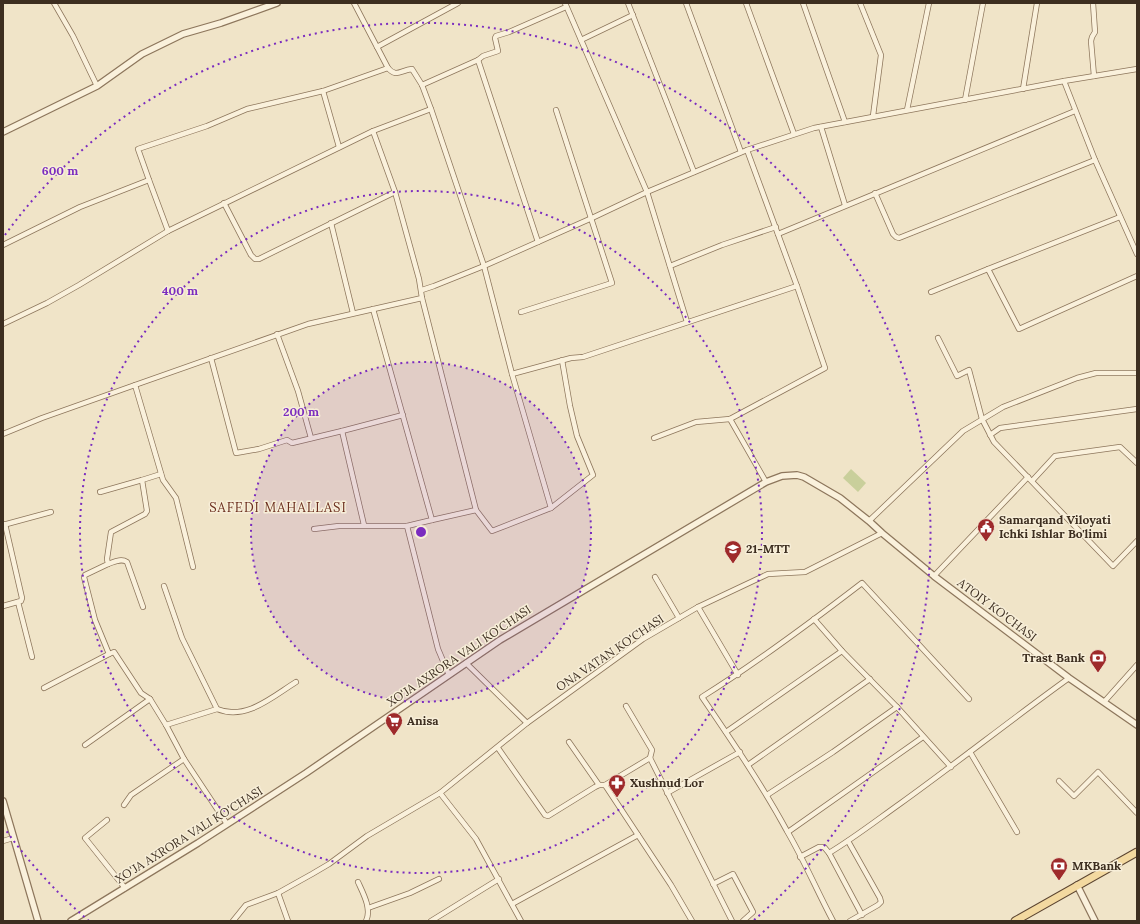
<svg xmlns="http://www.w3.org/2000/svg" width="1140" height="924" font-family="Lora,serif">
	<rect width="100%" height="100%" fill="#f0e4c8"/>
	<path fill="#c9cf9b" d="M851,469L866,483L858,492L843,478Z"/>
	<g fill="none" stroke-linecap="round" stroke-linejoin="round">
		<g stroke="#8d765c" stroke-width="6">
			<g id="minor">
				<path d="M54,3L73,36L97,86"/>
				<path d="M354,3L388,68C396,78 401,70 412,69L422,85L431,109L484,266L512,374L551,508L492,531L476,510"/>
				<path d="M565,3L647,192L687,322"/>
				<path d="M628,3L694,172"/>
				<path d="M686,3L741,152"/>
				<path d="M746,3L794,134"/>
				<path d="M803,3L845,122"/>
				<path d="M860,3L881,55L873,116"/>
				<path d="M1093,3L1095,32L1092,37L1091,41L1094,76"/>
				<path d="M581,40L633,15"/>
				<path d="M377,47L458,3"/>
				<path d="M478,60L483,56L498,51L495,38L496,36L509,32L566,7"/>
				<path d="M1064,81L1095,160L1137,254"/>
				<path d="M422,85L478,60L538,242"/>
				<path d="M1023,89L1037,3"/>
				<path d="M323,91L339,147"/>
				<path d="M965,100L983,3"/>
				<path d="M907,110L929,3"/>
				<path d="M821,127L845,205"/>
				<path d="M373,131L431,109"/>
				<path d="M747,150L797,286L825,368L730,419L766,482"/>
				<path d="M875,193L893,234L896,237L899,238L1095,160"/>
				<path d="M224,203L251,255L255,259H259L395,192"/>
				<path d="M1120,217L988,269L1019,329L1137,276"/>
				<path d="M331,223L353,313"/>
				<path d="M778,234L1075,111"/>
				<path d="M3,245L80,207L149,180L138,149L207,126L247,109L323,91L388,68"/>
				<path d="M670,266L722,245L776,227"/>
				<path d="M422,290L434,286L484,266L592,218L647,192L747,150L814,128L1064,81L1137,69"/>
				<path d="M931,292L988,269"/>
				<path d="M422,298L476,510L432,520"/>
				<path d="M373,309L432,520L407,526L438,649L449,675"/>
				<path d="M521,312L612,283L556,110"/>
				<path d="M3,324L47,303L79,285L168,231"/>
				<path d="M277,334L298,391L311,438"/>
				<path d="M938,338L957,376L969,370L982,419L994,442L1113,566L1137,541"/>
				<path d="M211,358L236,453L259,449L287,440L292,443L342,431L403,415"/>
				<path d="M512,374L571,358L583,357L797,286"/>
				<path d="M135,385L308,324L422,298L419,279L395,192L373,131L168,231L149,180"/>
				<path d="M342,431L364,525"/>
				<path d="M3,434L42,418L135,385L163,480L176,498L193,567"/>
				<path d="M990,435L1000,428L1137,409"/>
				<path d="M654,438L696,422L730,419"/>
				<path d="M1032,481L1055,456L1120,447L1137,463"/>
				<path d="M100,492L142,480"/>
				<path d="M551,508L593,475L577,436L570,406L562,360"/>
				<path d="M869,521L963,431L1003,407L1077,378L1096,373H1137"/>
				<path d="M3,525L51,512"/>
				<path d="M314,529L339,526H407"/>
				<path d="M108,564C114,562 121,558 127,562L143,607"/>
				<path d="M934,576L1028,477"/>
				<path d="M655,577L679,618"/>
				<path d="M164,586L182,638L217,709L166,725L184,759L227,824"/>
				<path d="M18,602L32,657"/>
				<path d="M3,606L21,601L22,598L5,524"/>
				<path d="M698,607L738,675"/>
				<path d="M814,619L842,651L897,707L951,767"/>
				<path d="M109,654L114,652L141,693L150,699"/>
				<path d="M466,663L527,723"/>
				<path d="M44,688L109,654L95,620L84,577L85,575L108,564L107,559L111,532L145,514L147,511L142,480L161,474"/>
				<path d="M1104,702L1137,665"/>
				<path d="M626,706L652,750L650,758"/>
				<path d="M217,709C246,721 272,697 296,682"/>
				<path d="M726,732L842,651"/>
				<path d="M569,742L599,785"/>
				<path d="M85,745L150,699L166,725"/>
				<path d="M498,748L545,815L548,816L595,787L599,785H605L671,885L692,921"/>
				<path d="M970,752L1017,832"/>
				<path d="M748,765L870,679"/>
				<path d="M1059,781L1074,796L1098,772L1137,813"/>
				<path d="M605,785L650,758L732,921"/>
				<path d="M440,793L476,839L521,921"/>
				<path d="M667,793L740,752"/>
				<path d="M767,795L833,752L897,707"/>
				<path d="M124,805L131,795L184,759"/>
				<path d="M107,820L85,838L125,888"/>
				<path d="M788,832L923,737"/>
				<path d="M3,841L13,838"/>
				<path d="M848,841L880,898L881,902L878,905L850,921"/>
				<path d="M800,857L819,847H824L829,853"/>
				<path d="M358,882C363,893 372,909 366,921"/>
				<path d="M713,884L733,874L753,912L743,921"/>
				<path d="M278,893L288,921"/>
				<path d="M512,904L638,835"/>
				<path d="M368,908L410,893L439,879"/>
				<path d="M862,915L829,853C854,838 877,820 901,803C958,762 1012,719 1069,678"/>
				<path d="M233,921L246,905L278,893L312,874L329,864L367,836L440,793L527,723L643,639L698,607L768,574L805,572L882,533"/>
				<path d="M431,921L499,879"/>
				<path d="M833,921C817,891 804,860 787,831C762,785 732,741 702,697C758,662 810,623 862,583L969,699"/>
			</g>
		</g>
		<g stroke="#8d765c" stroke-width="8">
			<g id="tertiary">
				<path d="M3,132L97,86L142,54L183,34L221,23L277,3"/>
				<path d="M3,801L38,921"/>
				<path d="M1077,885L1095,921"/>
				<path d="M71,921L198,843L306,773L500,640L766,482L782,476L797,475L804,477L840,498L869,521L882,533L934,576L1069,678L1137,725"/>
			</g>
		</g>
		<g stroke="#5b4430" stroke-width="9">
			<path id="primary" d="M1015,921L1137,852"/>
		</g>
		<use href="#minor" stroke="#faf1dc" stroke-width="4.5"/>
		<use href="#tertiary" stroke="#faf1dc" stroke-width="5.5"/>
		<use href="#primary" stroke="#f3d9a0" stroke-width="7"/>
	</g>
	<circle cx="421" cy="532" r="170" fill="#7b2cbf" fill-opacity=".12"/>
	<g fill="none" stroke="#7b2cbf" stroke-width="2" stroke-dasharray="2 4">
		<circle cx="421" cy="532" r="170"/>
		<circle cx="421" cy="532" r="341"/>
		<path d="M89 921A511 511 0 0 1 5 829M5 235A511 511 0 1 1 753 921"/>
	</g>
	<defs>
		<g id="civic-pin" transform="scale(0.9)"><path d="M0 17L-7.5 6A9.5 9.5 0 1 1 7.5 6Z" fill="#9e2a2b" stroke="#f7eed8"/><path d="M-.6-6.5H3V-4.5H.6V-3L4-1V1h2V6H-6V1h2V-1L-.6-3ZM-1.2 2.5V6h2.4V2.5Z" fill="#fff"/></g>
		<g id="school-pin" transform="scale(0.9)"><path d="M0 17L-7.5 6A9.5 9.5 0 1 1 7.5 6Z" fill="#9e2a2b" stroke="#f7eed8"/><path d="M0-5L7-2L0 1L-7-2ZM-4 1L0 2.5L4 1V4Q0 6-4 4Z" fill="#fff"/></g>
		<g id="bank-pin" transform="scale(0.9)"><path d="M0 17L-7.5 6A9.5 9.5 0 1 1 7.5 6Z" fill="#9e2a2b" stroke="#f7eed8"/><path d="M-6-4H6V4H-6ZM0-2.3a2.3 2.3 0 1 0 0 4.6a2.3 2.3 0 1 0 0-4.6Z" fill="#fff"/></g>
		<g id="supermarket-pin" transform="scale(0.9)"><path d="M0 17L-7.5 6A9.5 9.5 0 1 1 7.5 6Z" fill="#9e2a2b" stroke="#f7eed8"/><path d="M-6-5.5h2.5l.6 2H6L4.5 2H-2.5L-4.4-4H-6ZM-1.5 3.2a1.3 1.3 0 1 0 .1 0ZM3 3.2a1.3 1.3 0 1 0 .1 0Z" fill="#fff"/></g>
		<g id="pharmacy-pin" transform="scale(0.9)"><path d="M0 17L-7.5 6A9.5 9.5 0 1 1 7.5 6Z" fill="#9e2a2b" stroke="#f7eed8"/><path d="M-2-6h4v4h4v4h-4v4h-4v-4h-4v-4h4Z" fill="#fff"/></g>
	</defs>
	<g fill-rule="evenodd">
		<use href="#civic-pin" x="986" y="527"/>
		<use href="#school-pin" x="733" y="549"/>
		<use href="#bank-pin" x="1098" y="658"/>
		<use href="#supermarket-pin" x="394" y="721"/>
		<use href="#pharmacy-pin" x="617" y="783"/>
		<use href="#bank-pin" x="1059" y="866"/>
	</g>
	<g text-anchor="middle" stroke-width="3" stroke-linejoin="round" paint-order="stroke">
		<g font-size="12" font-weight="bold" fill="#3d2e20" stroke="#f7eed8" text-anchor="start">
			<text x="999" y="524">Samarqand Viloyati<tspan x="999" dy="14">Ichki Ishlar Bo'limi</tspan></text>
			<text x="746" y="553">21-MTT</text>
			<text x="1085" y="662" text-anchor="end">Trast Bank</text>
			<text x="407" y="725">Anisa</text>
			<text x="630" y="787">Xushnud Lor</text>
			<text x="1072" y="870">MKBank</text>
		</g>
		<g font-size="12" fill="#3d2e20" stroke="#f7eed8">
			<text transform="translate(997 610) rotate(37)" y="4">ATOIY KO'CHASI</text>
			<text transform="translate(610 653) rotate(-34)" y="4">ONA VATAN KO'CHASI</text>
			<text transform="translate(459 656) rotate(-34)" y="4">XO'JA AXRORA VALI KO'CHASI</text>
			<text transform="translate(189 835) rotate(-32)" y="4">XO'JA AXRORA VALI KO'CHASI</text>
		</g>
		<g font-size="13" letter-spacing="1" fill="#6b2e1e" stroke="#f7eed8">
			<text x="278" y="512">SAFEDI MAHALLASI</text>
		</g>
	</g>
	<circle cx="421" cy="532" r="6" fill="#7b2cbf" stroke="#f7eed8" stroke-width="2"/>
	<g font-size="12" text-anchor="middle" font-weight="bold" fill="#7b2cbf" stroke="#f7eed8" stroke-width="3" stroke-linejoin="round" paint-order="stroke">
		<text x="60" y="175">600 m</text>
		<text x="180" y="295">400 m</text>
		<text x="301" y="416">200 m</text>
	</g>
	<rect width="1140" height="924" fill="none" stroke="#3d2e20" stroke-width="8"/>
</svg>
